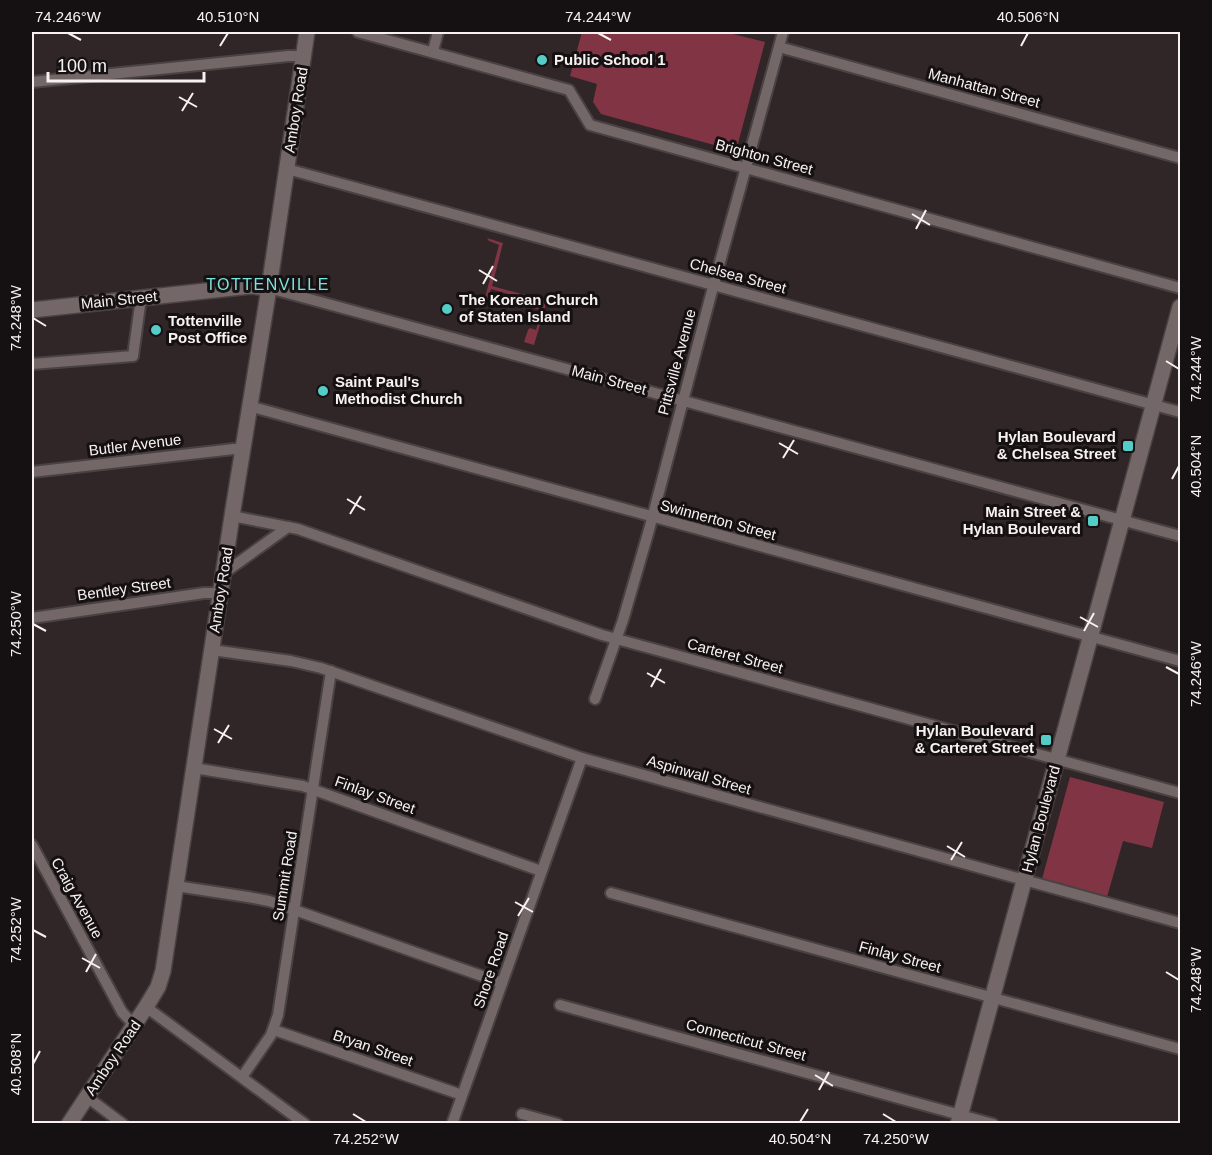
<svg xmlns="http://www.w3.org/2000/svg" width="1212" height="1155" font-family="Helvetica,sans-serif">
	<rect width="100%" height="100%" fill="#302627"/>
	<g fill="#813544">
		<path d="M582,32H725L765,42L736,151L601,114L593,102L597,84L570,76Z"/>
		<path d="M487,238L503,243L492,286L547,301L534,345L524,342L528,330L530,328L536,330L542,311L534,308L535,301L522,297L520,301L512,298V295L491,289L486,306L483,305L499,245L489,241Z"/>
		<path d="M1070,777L1164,802L1152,848L1123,841L1107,897L1042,879Z"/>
	</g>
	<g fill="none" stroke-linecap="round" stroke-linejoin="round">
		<g stroke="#494142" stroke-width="14">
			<g id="street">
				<path d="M358,32L569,90L590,125L1180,288"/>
				<path d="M779,47L1180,158"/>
				<path d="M433,51L438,32"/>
				<path d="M32,82L288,56H304"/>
				<path d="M287,169L1180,412"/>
				<path d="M269,288L1180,536"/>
				<path d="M32,364L133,356L141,298"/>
				<path d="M249,406L1180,661"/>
				<path d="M32,472L234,449L242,450"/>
				<path d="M232,516L298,529L602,635L1180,793"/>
				<path d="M224,573L288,527"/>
				<path d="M32,618L204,593H221"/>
				<path d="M212,650L291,661L321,668L582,758L1180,923"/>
				<path d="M595,699L623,620L649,530L709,302L783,32"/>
				<path d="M194,768L303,786L541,871"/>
				<path d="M32,845L122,1012L134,1025"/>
				<path d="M176,886L248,897L269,901L502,983"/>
				<path d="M611,893L1180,1049"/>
				<path d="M560,1005L993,1124"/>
				<path d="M146,1007L305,1124"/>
				<path d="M274,1030L462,1095"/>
				<path d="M242,1077L271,1035L278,1015L331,671"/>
				<path d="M87,1097L123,1124"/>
				<path d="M522,1114L558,1124"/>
				<path d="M452,1124L582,758"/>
			</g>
		</g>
		<g stroke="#494142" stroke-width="18">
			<g id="secondary">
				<path d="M32,310L251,286L269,288"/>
				<path d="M69,1124L146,1007L158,987L163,971L232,516L269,288L307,32"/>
				<path d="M958,1124L1180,307"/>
			</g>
		</g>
		<use href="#street" stroke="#736768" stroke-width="10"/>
		<use href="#secondary" stroke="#736768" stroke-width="15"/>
	</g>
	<path fill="none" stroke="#f8f1f2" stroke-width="2" d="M68,33L81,40M598,33L611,40M220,46L228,33M1021,46L1028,33M179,97L197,107M182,111L193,93M912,214L930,225M916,229L926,210M479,270L497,281M483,284L493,266M33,318L46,326M1166,361L1179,369M779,443L798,454M783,458L794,440M1172,479L1179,466M347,499L365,510M350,514L361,496M1080,617L1098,627M33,624L46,631M1084,631L1094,613M1166,667L1179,674M647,673L665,683M651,687L661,669M214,729L232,739M218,743L229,725M947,846L965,857M951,860L962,842M515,902L533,912M518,916L529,898M33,930L46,937M82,958L100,968M86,972L96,954M1166,972L1179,980M33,1064L40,1051M815,1075L833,1086M819,1090L829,1072M353,1114L366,1122M883,1114L896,1122M800,1122L808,1109"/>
	<g fill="#54cdc8" stroke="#151011" stroke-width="2">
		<circle cx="542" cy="60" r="6"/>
		<circle cx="447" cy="309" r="6"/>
		<circle cx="156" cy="330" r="6"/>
		<circle cx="323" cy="391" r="6"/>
		<rect x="1122" y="440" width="12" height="12" rx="3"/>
		<rect x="1087" y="515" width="12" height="12" rx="3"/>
		<rect x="1040" y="734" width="12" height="12" rx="3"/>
	</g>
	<g text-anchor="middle" stroke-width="6" stroke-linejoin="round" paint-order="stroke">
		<g font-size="15" font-weight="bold" fill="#f8f1f2" stroke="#151011" text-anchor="start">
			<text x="554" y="65">Public School 1</text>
			<text x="459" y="305">The Korean Church<tspan x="459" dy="17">of Staten Island</tspan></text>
			<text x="168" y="326">Tottenville<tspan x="168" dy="17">Post Office</tspan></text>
			<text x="335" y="387">Saint Paul's<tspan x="335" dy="17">Methodist Church</tspan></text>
			<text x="1116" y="442" text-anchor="end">Hylan Boulevard<tspan x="1116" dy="17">&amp; Chelsea Street</tspan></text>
			<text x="1081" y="517" text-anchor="end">Main Street &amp;<tspan x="1081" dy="17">Hylan Boulevard</tspan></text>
			<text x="1034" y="736" text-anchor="end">Hylan Boulevard<tspan x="1034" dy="17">&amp; Carteret Street</tspan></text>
		</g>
		<g font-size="15" fill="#f8f1f2" stroke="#151011">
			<text transform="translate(984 88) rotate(15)" y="5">Manhattan Street</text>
			<text transform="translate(296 110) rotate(-81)" y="5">Amboy Road</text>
			<text transform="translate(764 157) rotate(15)" y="5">Brighton Street</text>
			<text transform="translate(738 276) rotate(15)" y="5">Chelsea Street</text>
			<text transform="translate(119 300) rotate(-6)" y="5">Main Street</text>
			<text transform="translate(677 362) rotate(-75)" y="5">Pittsville Avenue</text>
			<text transform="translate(609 380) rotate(15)" y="5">Main Street</text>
			<text transform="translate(135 445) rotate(-7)" y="5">Butler Avenue</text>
			<text transform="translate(718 520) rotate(15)" y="5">Swinnerton Street</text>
			<text transform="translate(124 589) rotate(-8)" y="5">Bentley Street</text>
			<text transform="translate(221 590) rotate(-81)" y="5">Amboy Road</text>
			<text transform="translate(735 656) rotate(15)" y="5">Carteret Street</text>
			<text transform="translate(699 775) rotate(16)" y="5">Aspinwall Street</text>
			<text transform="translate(375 795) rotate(20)" y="5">Finlay Street</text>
			<text transform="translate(1041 819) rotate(-75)" y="5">Hylan Boulevard</text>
			<text transform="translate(285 876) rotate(-81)" y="5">Summit Road</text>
			<text transform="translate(77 898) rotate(61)" y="5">Craig Avenue</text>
			<text transform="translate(900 957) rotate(15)" y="5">Finlay Street</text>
			<text transform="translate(491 970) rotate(-71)" y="5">Shore Road</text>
			<text transform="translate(746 1040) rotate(15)" y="5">Connecticut Street</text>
			<text transform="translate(373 1048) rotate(19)" y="5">Bryan Street</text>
			<text transform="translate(113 1058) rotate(-56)" y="5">Amboy Road</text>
		</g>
		<g font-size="16" letter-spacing="1.5" fill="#7ae5df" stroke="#151011">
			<text x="268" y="290">TOTTENVILLE</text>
		</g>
	</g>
	<rect width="1212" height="1155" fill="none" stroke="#151011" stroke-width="66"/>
	<path d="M48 72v9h156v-9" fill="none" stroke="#f8f1f2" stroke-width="3"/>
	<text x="57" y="72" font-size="18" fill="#f8f1f2" stroke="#151011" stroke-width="4.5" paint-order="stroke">100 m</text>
	<rect x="33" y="33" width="1146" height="1089" fill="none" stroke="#f8f1f2" stroke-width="2"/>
	<g font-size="15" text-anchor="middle" fill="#f8f1f2">
		<text x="68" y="22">74.246°W</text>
		<text x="228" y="22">40.510°N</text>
		<text x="598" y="22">74.244°W</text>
		<text x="1028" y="22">40.506°N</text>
		<text transform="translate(16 318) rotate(-90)" y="5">74.248°W</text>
		<text transform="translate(1196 369) rotate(-90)" y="5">74.244°W</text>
		<text transform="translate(1196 466) rotate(-90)" y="5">40.504°N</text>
		<text transform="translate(16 624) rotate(-90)" y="5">74.250°W</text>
		<text transform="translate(1196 674) rotate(-90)" y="5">74.246°W</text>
		<text transform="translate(16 930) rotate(-90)" y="5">74.252°W</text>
		<text transform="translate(1196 980) rotate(-90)" y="5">74.248°W</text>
		<text transform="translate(16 1064) rotate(-90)" y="5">40.508°N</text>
		<text x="366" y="1144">74.252°W</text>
		<text x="800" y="1144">40.504°N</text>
		<text x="896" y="1144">74.250°W</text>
	</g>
</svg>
